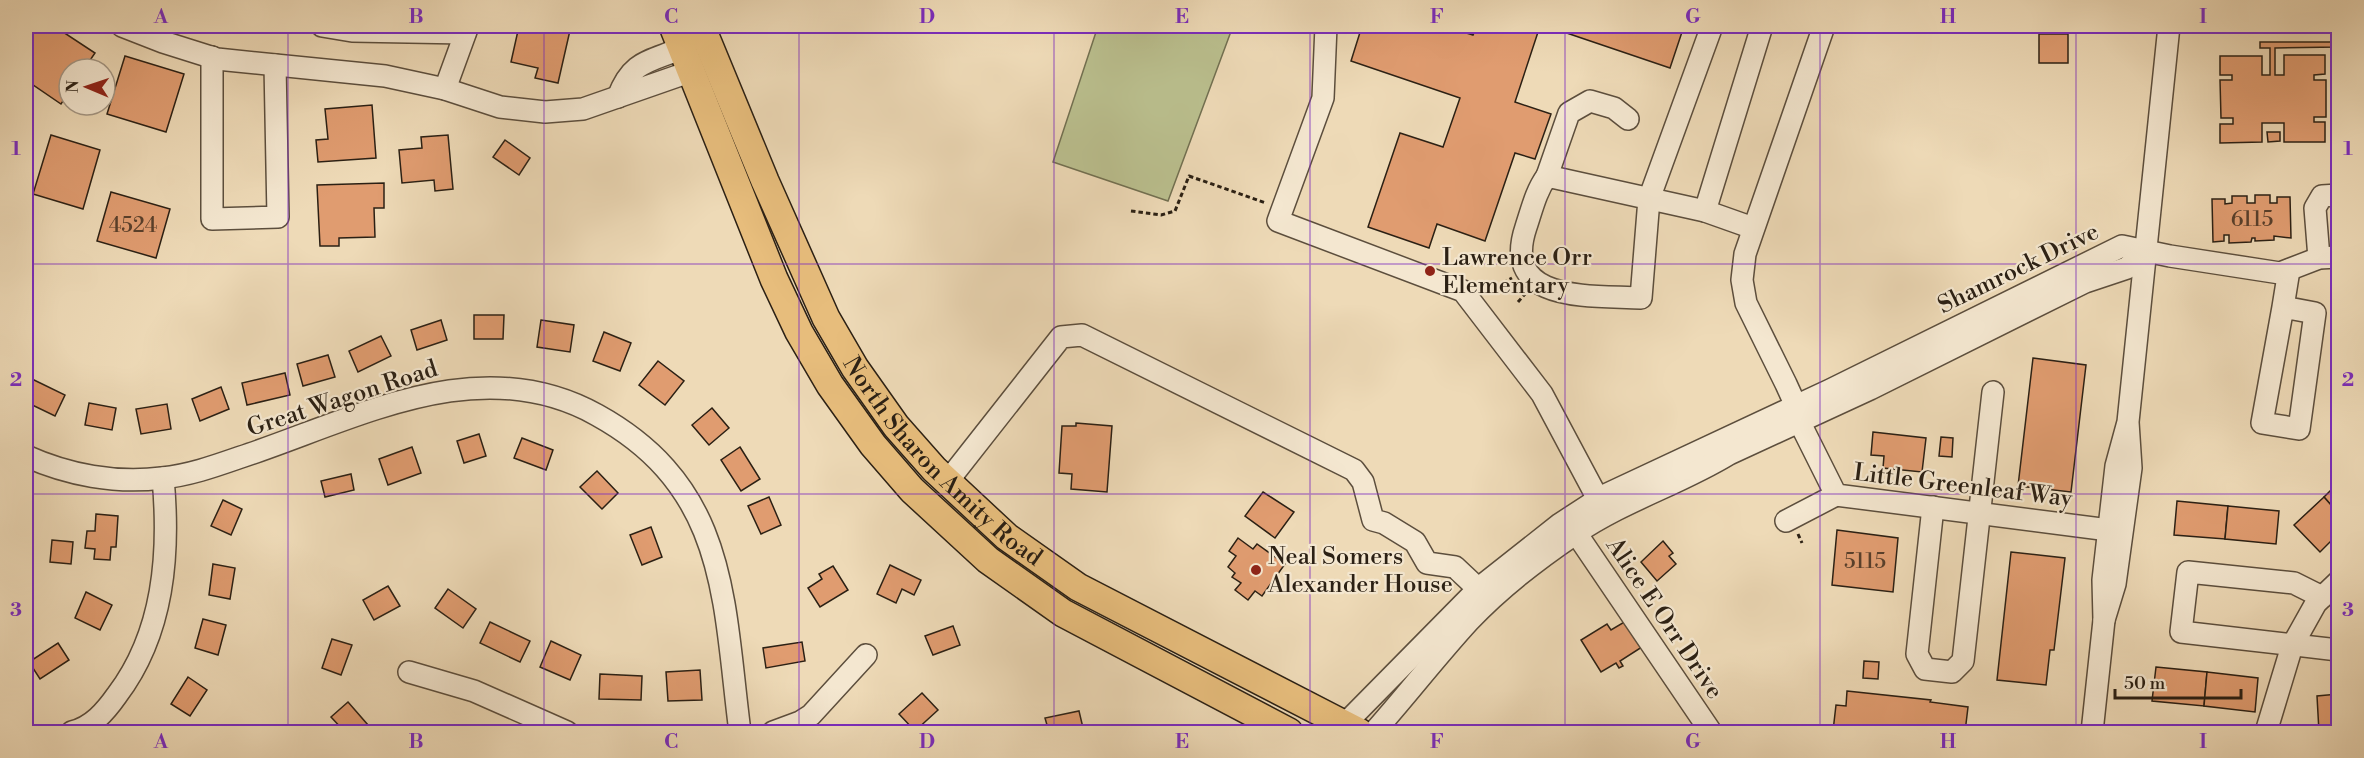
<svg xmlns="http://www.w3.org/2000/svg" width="2364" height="758" font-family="'Libre Bodoni',serif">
	<rect width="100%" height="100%" fill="#eedab7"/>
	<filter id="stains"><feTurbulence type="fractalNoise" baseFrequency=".00333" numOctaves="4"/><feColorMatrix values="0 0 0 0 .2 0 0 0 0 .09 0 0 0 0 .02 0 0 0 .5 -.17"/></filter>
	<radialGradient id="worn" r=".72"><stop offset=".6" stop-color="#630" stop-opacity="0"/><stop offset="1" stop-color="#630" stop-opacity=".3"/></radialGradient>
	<path fill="#babf8e" stroke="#727051" stroke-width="1.5" d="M1098,26H1233L1168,201L1053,162Z"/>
	<g fill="#e09c70" stroke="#2b2014" stroke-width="1.5">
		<path d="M32,26H54L95,53L84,69H69V92L61,104L26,80V35Z"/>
		<path d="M519,26L552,28V26H571L558,83L535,78L538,68L511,62Z"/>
		<path d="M1362,26H1444L1473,35L1477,26H1540L1515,102L1551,114L1535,159L1515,153L1485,241L1437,224L1429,248L1368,227L1400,133L1443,147L1460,98L1351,61Z"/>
		<path d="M1546,26H1684L1670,68Z"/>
		<rect x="2039" y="34" width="29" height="29"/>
		<path d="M2260,42H2338V47L2275,48V75H2284V55H2325V74L2314,75V80H2326V117H2314V122H2325V142H2284V123H2262V142L2220,143V124H2233V118H2221L2220,80H2232V75H2220V56H2262V75H2270V48H2260Z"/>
		<path d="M125,56L184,74L166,132L107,114Z"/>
		<path d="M372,105L376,158L318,162L316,140L328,139L325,109Z"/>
		<path d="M2267,132H2280V141L2268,142Z"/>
		<path d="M51,135L100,150L83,209L33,194Z"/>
		<path d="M448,135L453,189L435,191L434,180L402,183L399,150L422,148L421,137Z"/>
		<path d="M505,140L530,158L519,175L493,157Z"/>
		<path d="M384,183V208H374L375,237L339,238V246H320L317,185Z"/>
		<path d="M111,192L170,209L156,258L97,241Z"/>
		<path d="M2255,195H2270V203H2277V197H2290L2291,238L2274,236V240L2255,241V238H2252L2251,242L2229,243V235H2224V241L2213,242L2212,199H2225V204L2232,203V196H2247V203H2255Z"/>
		<path d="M474,315H504L503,339H474Z"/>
		<path d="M441,320L447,340L417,350L411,330Z"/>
		<path d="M541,320L574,325L570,352L537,347Z"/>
		<path d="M604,332L631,343L620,371L593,361Z"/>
		<path d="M381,336L391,356L358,372L349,351Z"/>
		<path d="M328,355L335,377L303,386L297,364Z"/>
		<path d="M2033,358L2086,365L2071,492L2018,486Z"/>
		<path d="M658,361L684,381L665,405L639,385Z"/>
		<path d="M285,373L290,395L247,405L242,383Z"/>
		<path d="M32,379L65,395L55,416L26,402V393Z"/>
		<path d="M221,387L229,409L200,421L192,399Z"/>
		<path d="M89,403L116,408L112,430L85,425Z"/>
		<path d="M167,404L171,429L141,434L136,409Z"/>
		<path d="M712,408L729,428L709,445L692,425Z"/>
		<path d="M1076,423L1112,426L1107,492L1071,489L1072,474L1059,473L1062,426H1076Z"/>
		<path d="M1873,432L1926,438L1922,472L1883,468L1884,456L1871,455Z"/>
		<path d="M479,434L486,456L464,463L457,441Z"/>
		<path d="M1941,437L1953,438L1952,457L1939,456Z"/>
		<path d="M522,438L553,450L546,470L514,458Z"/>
		<path d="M412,447L421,473L388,485L379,459Z"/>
		<path d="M740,447L760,479L741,491L721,460Z"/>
		<path d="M597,471L618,493L602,509L580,487Z"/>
		<path d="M351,474L354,490L325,497L321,481Z"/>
		<path d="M2338,483V513L2324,497Z"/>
		<path d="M1263,492L1294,512L1275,538L1245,516Z"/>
		<path d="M769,497L781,525L761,534L748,506Z"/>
		<path d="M2324,497L2338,513V534L2320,552L2294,525Z"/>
		<path d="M223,500L242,509L231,535L211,526Z"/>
		<path d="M2177,501L2228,506L2225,539L2174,535Z"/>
		<path d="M2228,506L2279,511L2276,544L2225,539Z"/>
		<path d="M96,514L118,516L116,547H111L110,560L94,559L95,549L85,548L87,531H95Z"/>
		<path d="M651,527L662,557L642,565L630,535Z"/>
		<path d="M1837,530L1898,538L1893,592L1832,585Z"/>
		<path d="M1238,538L1253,549L1257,544L1285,564L1262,596L1255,591L1248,600L1235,590L1241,583L1232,577L1235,573L1228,567L1236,556L1229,551Z"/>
		<path d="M52,540L73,542L71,564L50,562Z"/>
		<path d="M1663,541L1673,553L1669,556L1676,564L1657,581L1641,562Z"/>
		<path d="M2011,552L2065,558L2054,650H2050L2046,685L1997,680Z"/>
		<path d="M213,564L235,568L230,599L209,595Z"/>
		<path d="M890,565L921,580L914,595L902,589L896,603L877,594Z"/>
		<path d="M833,566L848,590L820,607L808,588L822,579L819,574Z"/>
		<path d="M388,586L400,606L374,620L363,600Z"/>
		<path d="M448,589L476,609L463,628L435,608Z"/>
		<path d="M86,592L112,605L100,630L75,618Z"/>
		<path d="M203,619L226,625L218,655L195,648Z"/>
		<path d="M1626,621L1642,647L1620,661L1623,666L1619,668L1616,663L1601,672L1581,640L1607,624L1611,630Z"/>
		<path d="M490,622L530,641L520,662L480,643Z"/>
		<path d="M953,626L960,645L933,655L925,636Z"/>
		<path d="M332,639L352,645L341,675L322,668Z"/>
		<path d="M551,641L581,655L570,680L540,667Z"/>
		<path d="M802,642L805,661L766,668L763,648Z"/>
		<path d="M58,643L69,660L40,679L29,662Z"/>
		<path d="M1864,661L1879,662L1878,679L1863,678Z"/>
		<path d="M2156,667L2207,672L2204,706L2152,701Z"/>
		<path d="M700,670L702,700L668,701L666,672Z"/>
		<path d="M2207,672L2258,678L2255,712L2204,706Z"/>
		<path d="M600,674L642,676L641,700L599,699Z"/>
		<path d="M188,677L207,690L190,716L171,704Z"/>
		<path d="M1847,691L1931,700L1930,702L1968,707L1965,732H1836L1833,731L1836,705L1846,706Z"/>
		<path d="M922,693L938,710L915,731L899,714Z"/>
		<path d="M2338,694V731L2319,732L2317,696Z"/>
		<path d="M348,702L368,725L359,732H345L331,717Z"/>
		<path d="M1079,711L1084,732H1049L1045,718Z"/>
	</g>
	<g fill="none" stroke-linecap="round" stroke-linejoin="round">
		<g stroke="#5c4e3d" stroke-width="24">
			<g id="minor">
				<path d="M122,26L163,42L217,59L385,76L445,89L500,107L545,112L583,109L692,71"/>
				<path d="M322,26L352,31L465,33"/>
				<path d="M1326,26L1323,98L1278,221L1463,291L1542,394L1598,499"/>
				<path d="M1712,26L1649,199L1641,298C1592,295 1500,304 1526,227C1532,209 1536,191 1547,176L1705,211L1753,228"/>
				<path d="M1824,26L1745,254L1742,280L1746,303L1786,384L1796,406L1799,421L1836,495L2109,530"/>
				<path d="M212,57V219L278,217L275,65"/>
				<path d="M445,89L468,26"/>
				<path d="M618,97C632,60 649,62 682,48"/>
				<path d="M1547,176L1569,113L1590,101L1614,108L1628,119"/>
				<path d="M1705,211L1762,26"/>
				<path d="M2319,258L2315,208L2322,196L2338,195"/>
				<path d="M2283,307L2262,423L2299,429L2315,313L2283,307L2289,270"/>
				<path d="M2128,422L2131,468L2115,584L2104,620L2103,580L2116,466L2128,422L2169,26"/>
				<path d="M26,456C68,475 116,484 162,478C190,475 215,466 241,457C356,419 479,349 597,415C729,488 723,601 740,732"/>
				<path d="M947,482L1061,337L1082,335L1354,470L1363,482L1373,520L1384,523L1415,542L1427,563L1455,567L1488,598"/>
				<path d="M1933,507L1917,654L1925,669L1952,672L1963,661L1993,392"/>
				<path d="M1786,521L1836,495"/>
				<path d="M1576,533L1711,732"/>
				<path d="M2322,597L2294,583L2188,572L2181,632L2338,650"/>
				<path d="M409,672L474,691L567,732"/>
				<path d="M72,732C92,727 105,712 117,695C164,633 170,554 163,478"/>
				<path d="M773,732L800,722L811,715L866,655"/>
				<path d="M1337,732L1479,588L1560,524L1603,496L1830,390L2122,246L2170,256L2280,273L2319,258L2338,257"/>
				<path d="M1374,732C1406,696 1436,657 1469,621C1500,588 1538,559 1575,534C1623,501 1680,484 1729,454L1870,389L2085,282L2127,268L2144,252"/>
				<path d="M2092,732L2104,620"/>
				<path d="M2266,732L2292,646L2316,603L2338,582"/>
			</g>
		</g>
		<g stroke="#2b2014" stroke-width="30">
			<g id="major">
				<path d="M673,26L774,279L799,332L830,385L873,445L912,490L988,560L1063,613L1289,732"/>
				<path id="s1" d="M701,26L765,181L826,318L855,368L896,426L934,469L1007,537L1078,587L1359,732"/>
			</g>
		</g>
		<g stroke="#2b2014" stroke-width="3" stroke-dasharray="4.5 3" stroke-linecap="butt">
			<path d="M1131,211L1161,215L1175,211L1189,176L1266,203"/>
			<path d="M1495,258H1505"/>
			<path d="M1503,283L1512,278"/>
			<path d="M1518,302L1525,294"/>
			<path d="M1798,534L1802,543"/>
		</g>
		<use href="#minor" stroke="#f4e7d0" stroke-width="21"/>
		<use href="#major" stroke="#e7bd7c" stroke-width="27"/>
	</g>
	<path fill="none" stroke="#7b2cbf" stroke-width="1.5" stroke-opacity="0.55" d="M288,26V732M544,26V732M799,26V732M1054,26V732M1310,26V732M1565,26V732M1820,26V732M2076,26V732M26,264H2338M26,494H2338"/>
	<g fill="#8f2418" stroke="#f4e7d0" stroke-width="2">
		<circle cx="1430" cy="271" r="6"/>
		<circle cx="1256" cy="570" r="6"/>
	</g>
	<g text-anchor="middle" stroke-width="4.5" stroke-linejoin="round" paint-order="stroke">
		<g font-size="21" fill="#583f2b">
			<text x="2252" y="226">6115</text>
			<text x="133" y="232">4524</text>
			<text x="1865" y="568">5115</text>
		</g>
		<g font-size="24" fill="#2b2014" stroke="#f4e7d0" text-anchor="start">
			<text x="1442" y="265">Lawrence Orr<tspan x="1442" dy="28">Elementary</tspan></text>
			<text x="1268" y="564">Neal Somers<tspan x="1268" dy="28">Alexander House</tspan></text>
		</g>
		<g font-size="24" fill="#2b2014" stroke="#f4e7d0">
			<text transform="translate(2018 268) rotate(-26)" y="8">Shamrock Drive</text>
			<text transform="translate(342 398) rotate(-18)" y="8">Great Wagon Road</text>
			<text dy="8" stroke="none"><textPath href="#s1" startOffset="504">North Sharon Amity Road</textPath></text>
			<text transform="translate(1963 485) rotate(7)" y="8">Little Greenleaf Way</text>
			<text transform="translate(1665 618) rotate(56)" y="8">Alice E Orr Drive</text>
		</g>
	</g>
	<rect width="2364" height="758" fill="none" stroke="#eedab7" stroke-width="66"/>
	<g transform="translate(87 87) rotate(272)"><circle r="28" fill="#f4e7d0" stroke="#a49785" stroke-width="1.5"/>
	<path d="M0-4.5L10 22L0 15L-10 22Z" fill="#8f2418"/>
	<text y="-9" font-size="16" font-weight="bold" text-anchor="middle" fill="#2b2014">N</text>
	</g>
	<path d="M2115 689v9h126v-9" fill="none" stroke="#2b2014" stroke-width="3"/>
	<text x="2124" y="689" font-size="18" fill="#2b2014" stroke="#f4e7d0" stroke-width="4.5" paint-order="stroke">50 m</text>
	<rect x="33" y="33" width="2298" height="692" fill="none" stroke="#7b2cbf" stroke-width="2"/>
	<g font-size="20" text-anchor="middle" font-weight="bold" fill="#7b2cbf">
		<text x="161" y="23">A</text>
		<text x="416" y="23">B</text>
		<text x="671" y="23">C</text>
		<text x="927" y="23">D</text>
		<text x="1182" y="23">E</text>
		<text x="1437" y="23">F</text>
		<text x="1693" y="23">G</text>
		<text x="1948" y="23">H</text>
		<text x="2203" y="23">I</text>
		<text x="16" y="155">1</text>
		<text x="2348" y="155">1</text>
		<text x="16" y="386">2</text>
		<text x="2348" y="386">2</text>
		<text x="16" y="616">3</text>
		<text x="2348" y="616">3</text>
		<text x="161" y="748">A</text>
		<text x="416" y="748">B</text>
		<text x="671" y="748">C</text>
		<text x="927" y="748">D</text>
		<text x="1182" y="748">E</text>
		<text x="1437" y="748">F</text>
		<text x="1693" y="748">G</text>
		<text x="1948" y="748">H</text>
		<text x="2203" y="748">I</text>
	</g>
	<rect width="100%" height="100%" filter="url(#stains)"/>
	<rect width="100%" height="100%" fill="url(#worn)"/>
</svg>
